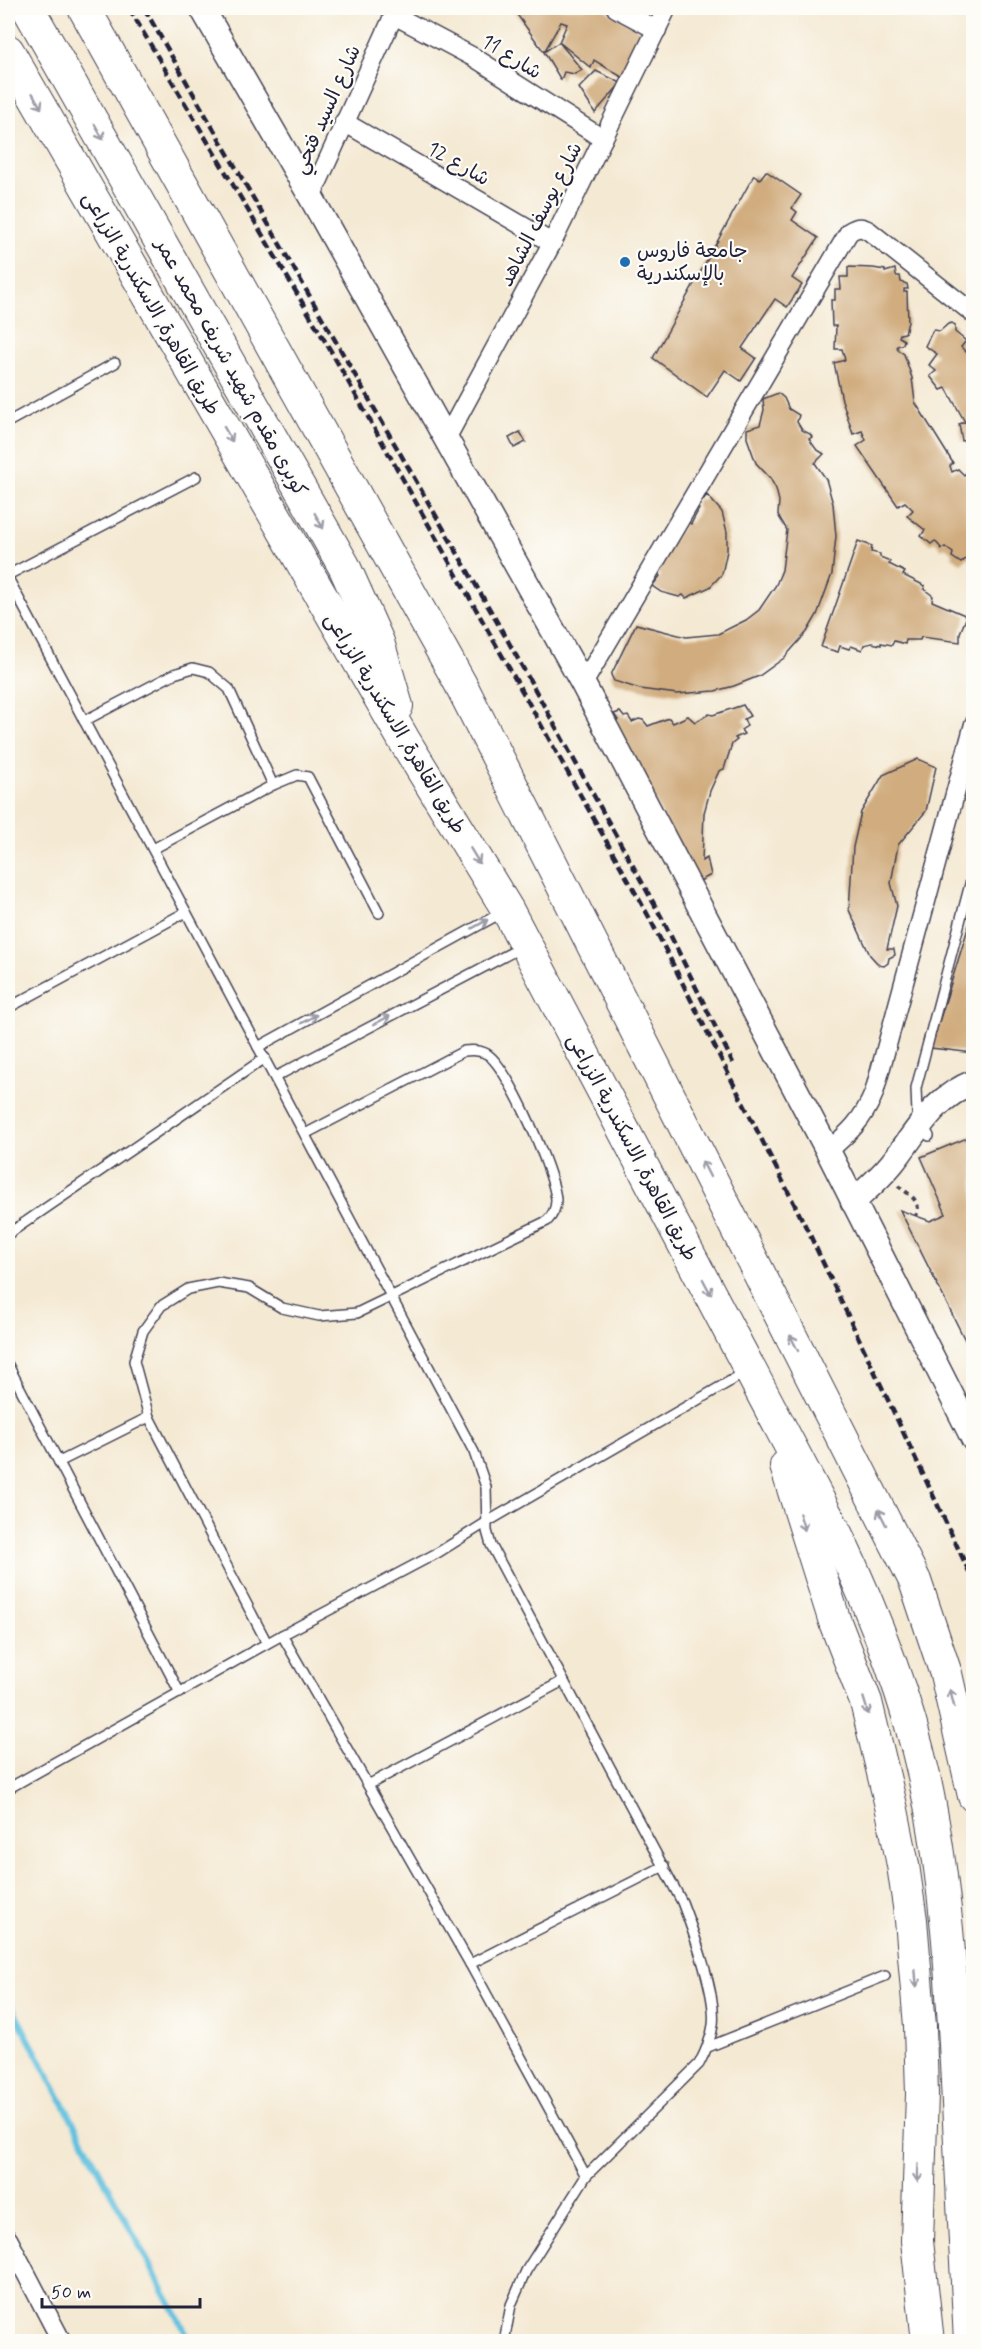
<svg xmlns="http://www.w3.org/2000/svg" width="981" height="2349" font-family="Mynerve,'Playpen Sans Arabic',sans-serif">
	<rect width="100%" height="100%" fill="#fdfcf7"/>
	<filter id="ink" filterUnits="userSpaceOnUse"><feTurbulence type="fractalNoise" baseFrequency=".0167" numOctaves="2"/><feDisplacementMap in="SourceGraphic" scale="12" xChannelSelector="R" yChannelSelector="G"/><feConvolveMatrix kernelMatrix="1 2 1 2 8 2 1 2 1" color-interpolation-filters="sRGB"/></filter>
	<filter id="wash" filterUnits="userSpaceOnUse"><feTurbulence type="fractalNoise" baseFrequency=".008" numOctaves="4" result="noise"/><feDisplacementMap in="SourceGraphic" scale="24" xChannelSelector="R" yChannelSelector="G"/><feGaussianBlur stdDeviation="1.35" result="paint"/><feColorMatrix in="noise" values="0 0 0 0 0 0 0 0 0 0 0 0 0 0 0 0 0 1.4 0 .05"/><feComposite in="paint" operator="in"/></filter>
	<g filter="url(#wash)">
		<rect width="100%" height="100%" fill="#f4e9d3"/>
		<g fill="none" stroke-linecap="round" stroke-linejoin="round">
			<path stroke="#60c1df" stroke-width="6" d="M8,2000L191,2342"/>
		</g>
		<g id="blocks">
			<g fill="#d0ac7e">
				<path d="M516,8H528L534,10L535,8H603L613,15L653,37L625,79L594,60L591,68L559,42L582,70L575,74L564,72L561,80L544,52L559,42L567,24L561,22L544,52L513,9Z"/>
				<path d="M630,8H654L651,20Z"/>
				<path d="M596,71L621,83L595,113L579,88Z"/>
				<path d="M766,171L801,195L792,208L797,212L792,220L818,238L792,278L802,285L787,307L775,299L742,348L756,358L741,381L725,370L707,397L653,358L754,175L760,179Z"/>
				<path d="M848,267L873,268L885,270V272L895,269L896,276H900L901,282L907,284L908,289H904V292H907L908,322L905,333L900,334L899,337L904,340L903,344L897,346L898,350L904,354L912,378L915,402L953,463L950,466L952,472L958,469L964,475L967,472L974,476V561L968,557L961,563L952,557L953,553L945,547L942,549L935,541L931,544L921,536L925,530L907,516L913,510L905,502L898,506L857,446L866,440L862,431L853,434L842,400L834,363L845,360L842,349H835L836,326H832L831,300H835V289H841L840,277H848Z"/>
				<path d="M952,323L955,325V332L966,341L961,347L974,360V447L971,440L962,441L959,424L965,422L946,388L941,390L930,376L936,371L929,365L937,354L925,346L933,330L940,331L948,324Z"/>
				<path d="M778,393L784,398L789,409L799,415L797,422L802,430L810,434L812,437L809,439L816,449L824,454L815,463L826,479L833,504L836,536L832,574L817,615L807,632L784,658L759,676L734,686L715,691L677,694L640,689L614,681L611,675L636,624L686,637L718,634L746,620L759,610L776,585L782,570L787,530L778,515L779,501L776,489L770,478L756,463L747,438V429L760,425L764,410L763,399Z"/>
				<path d="M520,432L526,442L514,448L509,438Z"/>
				<path d="M707,495L722,512L727,532V551L722,574L710,587L686,598L683,595L679,597L661,592L652,586L660,576L653,570L686,521L691,524L699,509L696,507L698,499L703,500Z"/>
				<path d="M858,541L872,546L871,552L880,554V557L890,561L889,564L905,572L903,575L925,586L924,589L933,596L932,601L967,616L960,633V642L921,637L920,640H906L905,644L894,641L892,645L881,643V645L872,643L864,645L862,650L851,646L849,649L840,646L838,652L821,647Z"/>
				<path d="M743,705L750,716L744,719L747,726L741,730L744,734L735,738L737,740L732,744L724,769L719,771L710,791L704,813L702,861L707,858L711,875L696,883L615,722L618,720L614,714L620,712L624,717L628,716L632,722L639,719L643,720L648,726L669,718L673,723L688,716L695,722L709,714L713,715Z"/>
				<path d="M918,759L936,767L926,811L898,845L891,883L897,906L887,949H894L895,955L889,958L888,963L884,966L879,965L870,955L849,910L853,847L861,812L883,775Z"/>
				<path d="M973,912L974,1053L931,1048Z"/>
				<path d="M974,1135V1358L900,1210L930,1221L946,1214L921,1157Z"/>
			</g>
		</g>
	</g>
	<g filter="url(#ink)">
		<use href="#blocks" fill-opacity="0" stroke="#424052" stroke-width="1.5"/>
		<g fill="none" stroke-linecap="round" stroke-linejoin="round">
			<g stroke="#424052" stroke-width="12">
				<g id="lane">
					<path d="M8,422L115,363"/>
					<path d="M8,575L196,477"/>
					<path d="M8,578L474,1452L486,1487L487,1531L491,1545L682,1902C693,1931 717,1995 713,2025C711,2039 706,2051 699,2064L586,2176L526,2271L511,2305L504,2342"/>
					<path d="M84,721L174,674L193,668L209,672L229,689L273,785"/>
					<path d="M153,849L273,785L297,775L308,777L379,913"/>
					<path d="M8,1008L186,912"/>
					<path d="M258,1047L503,912"/>
					<path d="M275,1077L522,947"/>
					<path d="M929,1136L917,1114L916,1088L974,869"/>
					<path d="M8,1234L265,1058"/>
					<path d="M8,1365L180,1693"/>
					<path d="M59,1462L149,1417"/>
					<path d="M282,1635L470,1964L586,2176"/>
					<path d="M267,1643L149,1417L134,1361L143,1331L161,1306L188,1289L218,1283L249,1288L282,1308L319,1316L357,1313L547,1221C553,1215 556,1209 556,1200C555,1174 509,1068 487,1054C480,1050 472,1050 464,1051L305,1134"/>
					<path d="M368,1785L563,1681"/>
					<path d="M11,1787L282,1635L439,1552L487,1522L746,1372"/>
					<path d="M470,1964L664,1866"/>
					<path d="M708,2047L885,1976"/>
				</g>
			</g>
			<g stroke="#424052" stroke-width="21">
				<g id="street">
					<path d="M616,8L657,30"/>
					<path d="M394,15L475,58L603,139"/>
					<path d="M344,122L552,243"/>
					<path d="M311,197L397,8"/>
					<path d="M446,439L552,243L667,8"/>
					<path d="M583,684L849,232C857,227 861,226 869,231L974,314"/>
					<path d="M828,1151C850,1132 863,1120 874,1093L974,724"/>
					<path d="M8,2239L62,2342"/>
				</g>
			</g>
			<g stroke="#424052" stroke-width="27">
				<g id="secondary">
					<path d="M202,8L311,197L583,684L828,1151L974,1440"/>
					<path d="M853,1202C867,1189 881,1177 893,1162C919,1129 932,1099 974,1082"/>
				</g>
			</g>
			<g stroke="#424052" stroke-width="34">
				<g id="highway">
					<path d="M28,8L344,566L378,642L397,706"/>
					<path d="M84,8L460,683L915,1581L946,1674L974,1796"/>
					<path d="M8,51L404,740L507,909L836,1533C873,1611 905,1691 924,1776C946,1877 952,1979 957,2083C961,2169 965,2255 970,2342"/>
					<path d="M786,1466L835,1622L866,1702L892,1810L903,1865L911,1920L920,2026L922,2094L917,2241L928,2342"/>
				</g>
			</g>
			<path stroke="#424052" stroke-width="4" stroke-dasharray="4.5 4.5" stroke-linecap="butt" d="M898,1186C909,1194 923,1202 916,1216"/>
			<use href="#lane" stroke="#fff" stroke-width="9"/>
			<use href="#street" stroke="#fff" stroke-width="18"/>
			<use href="#secondary" stroke="#fff" stroke-width="24"/>
			<use href="#highway" stroke="#fff" stroke-width="32"/>
			<g stroke="#22223b" stroke-width="4.5" stroke-dasharray="9 4.5" stroke-linecap="butt">
				<path d="M129,8L332,353L649,917L809,1233L974,1582"/>
				<path d="M144,8L508,641L663,920L733,1063"/>
			</g>
		</g>
		<defs><path id="oneway-shaft" d="M-6 0H5M1.5-3L5.5 0L1.5 3" fill="none" stroke-width="1.6" stroke-linecap="round" stroke-linejoin="round" transform="scale(1.5)"/></defs>
		<g stroke="#9c9ca7">
			<use href="#oneway-shaft" transform="translate(37 101) rotate(60)"/>
			<use href="#oneway-shaft" transform="translate(99 132) rotate(61)"/>
			<use href="#oneway-shaft" transform="translate(228 434) rotate(60)"/>
			<use href="#oneway-shaft" transform="translate(319 521) rotate(61)"/>
			<use href="#oneway-shaft" transform="translate(475 856) rotate(59)"/>
			<use href="#oneway-shaft" transform="translate(480 924) rotate(-29)"/>
			<use href="#oneway-shaft" transform="translate(309 1019) rotate(-29)"/>
			<use href="#oneway-shaft" transform="translate(382 1020) rotate(-28)"/>
			<use href="#oneway-shaft" transform="translate(706 1169) rotate(-117)"/>
			<use href="#oneway-shaft" transform="translate(707 1287) rotate(62)"/>
			<use href="#oneway-shaft" transform="translate(794 1343) rotate(-117)"/>
			<use href="#oneway-shaft" transform="translate(882 1517) rotate(-117)"/>
			<use href="#oneway-shaft" transform="translate(802 1522) rotate(73)"/>
			<use href="#oneway-shaft" transform="translate(952 1698) rotate(-104)"/>
			<use href="#oneway-shaft" transform="translate(866 1706) rotate(73)"/>
			<use href="#oneway-shaft" transform="translate(916 1978) rotate(85)"/>
			<use href="#oneway-shaft" transform="translate(918 2173) rotate(93)"/>
		</g>
	</g>
	<circle fill="#1f6fb2" stroke="#fdfcf7" stroke-width="2" cx="625" cy="262" r="6"/>
	<g text-anchor="middle" stroke-width="4.5" stroke-linejoin="round" paint-order="stroke">
		<g font-size="20" fill="#22223b" stroke="#fdfcf7">
			<text transform="translate(512 56) rotate(32)" y="7">شارع 11</text>
			<text transform="translate(326 109) rotate(-66)" y="7">شارع السيد فتحي</text>
			<text transform="translate(459 163) rotate(30)" y="7">شارع 12</text>
			<text transform="translate(540 214) rotate(-63)" y="7">شارع يوسف الشاهد</text>
			<text transform="translate(152 303) rotate(60)" y="7">طريق القاهرة, الاسكندرية الزراعى</text>
			<text transform="translate(232 367) rotate(61)" y="7">كوبرى مقدم شهيد شريف محمد عمر</text>
			<text transform="translate(396 723) rotate(59)" y="7">طريق القاهرة, الاسكندرية الزراعى</text>
			<text transform="translate(633 1147) rotate(62)" y="7">طريق القاهرة, الاسكندرية الزراعى</text>
		</g>
		<g font-size="20" fill="#22223b" stroke="#fdfcf7" text-anchor="start">
			<text x="637" y="257">جامعة فاروس<tspan x="637" dy="23">بالإسكندرية</tspan></text>
		</g>
	</g>
	<rect width="981" height="2349" fill="none" stroke="#fdfcf7" stroke-width="30"/>
	<path d="M42 2298v9h158v-9" fill="none" stroke="#22223b" stroke-width="3"/>
	<text x="51" y="2298" font-size="18" fill="#22223b" stroke="#fdfcf7" stroke-width="4.5" paint-order="stroke">50 m</text>
</svg>
